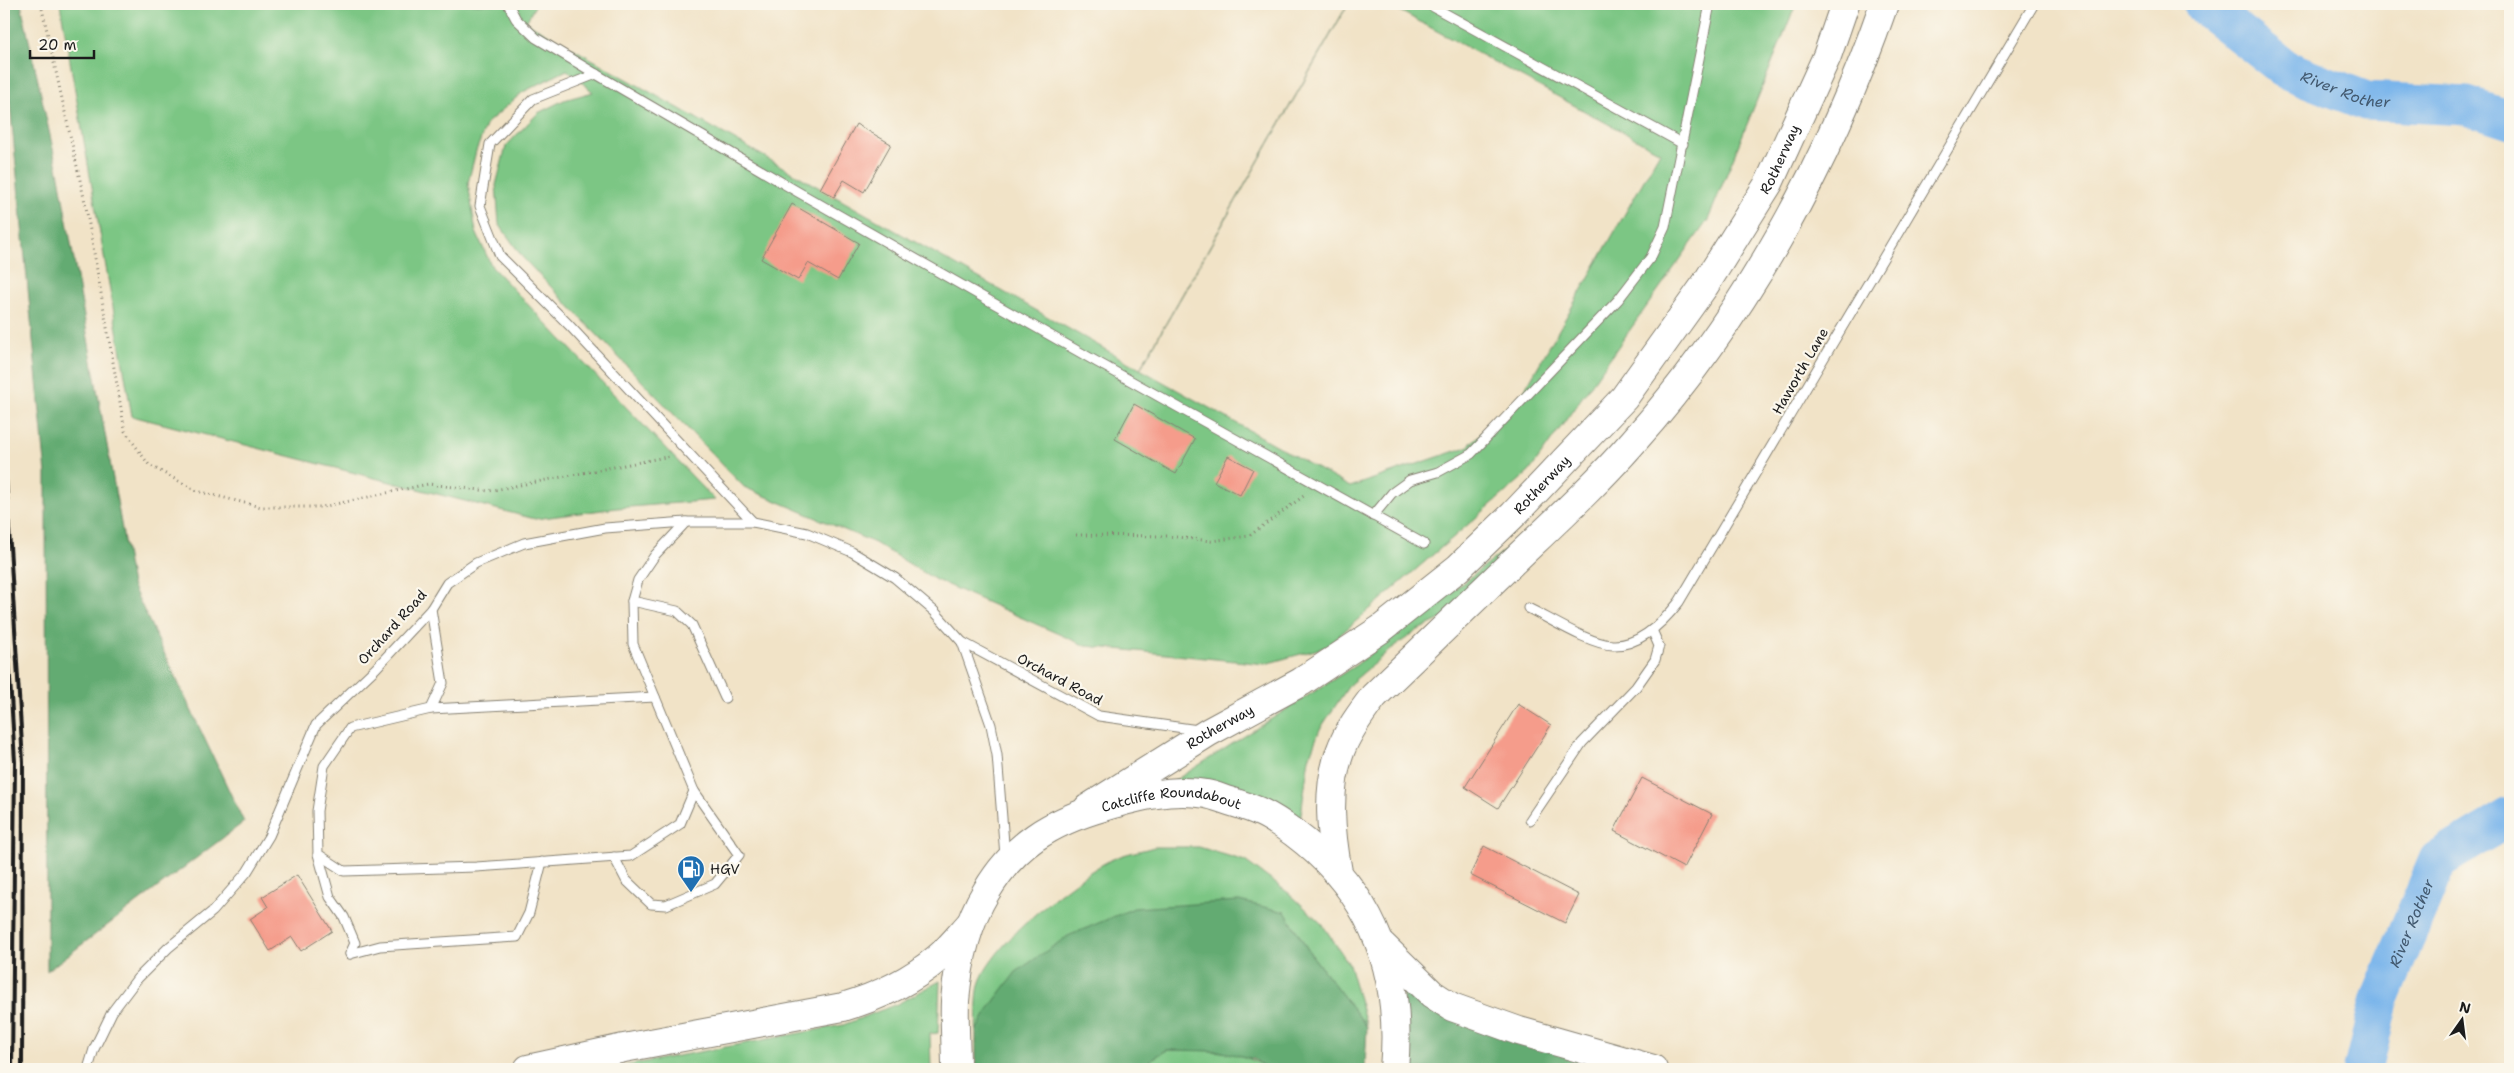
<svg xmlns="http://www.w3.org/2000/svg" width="2514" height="1073" font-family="'Shantell Sans',sans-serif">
	<rect width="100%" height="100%" fill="#fbf7ec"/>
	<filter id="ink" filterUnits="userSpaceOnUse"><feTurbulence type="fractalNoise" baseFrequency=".02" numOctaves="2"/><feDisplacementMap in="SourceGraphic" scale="10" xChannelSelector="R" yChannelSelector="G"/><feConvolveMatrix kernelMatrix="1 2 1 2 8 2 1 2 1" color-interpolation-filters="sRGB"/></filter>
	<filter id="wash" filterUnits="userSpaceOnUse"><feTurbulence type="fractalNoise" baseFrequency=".0096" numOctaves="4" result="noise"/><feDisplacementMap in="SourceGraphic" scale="20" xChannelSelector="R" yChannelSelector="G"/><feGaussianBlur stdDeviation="1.12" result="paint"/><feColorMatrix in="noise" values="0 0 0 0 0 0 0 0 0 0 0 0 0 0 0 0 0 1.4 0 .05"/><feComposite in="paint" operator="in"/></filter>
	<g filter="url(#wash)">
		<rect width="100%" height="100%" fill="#f1e3c7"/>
		<g fill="#7bc684" stroke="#4c7150">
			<path d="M60,4H536L526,22L1140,369L1348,4L1140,369L1350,487L1467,447L1524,391L1660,152L1387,4H1796L1708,220L1529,472L1326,647L1265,664L1086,646L936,580L875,543L744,487L523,258L499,224L496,185L506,146L538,113L564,100L593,92L567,70L523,92L487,123L476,151L468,183L476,232L492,267L715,500L617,508L535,519L132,416Z"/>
			<path d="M1512,545L1443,618L1418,630L1391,649L1350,684L1320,729L1309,758L1300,821L1174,781L1356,665Z"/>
			<path d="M1154,847H1199L1245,861L1290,894L1322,924L1349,964L1367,1027L1310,953L1285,912L976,1031C977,1016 976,999 979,985C989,946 1077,875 1113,859C1126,853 1141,851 1154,847Z"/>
			<path d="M940,981L938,1033L930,1034L931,1069H608L843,1025L897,1004Z"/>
			<path d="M1167,1050C1201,1051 1239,1047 1267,1069H1149L1150,1060Z"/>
		</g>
		<g fill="#64ab72" stroke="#406447">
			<path d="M4,4H21L59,176L132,585L244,822L47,971L46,474L4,42Z"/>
			<path d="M1239,901L1285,912L1310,953L1367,1027L1365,1069H1267L1254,1059L1218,1051L1167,1050L1150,1060L1149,1069H979L976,1064V1031L989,1008L1016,972L1068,936L1134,908Z"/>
			<path d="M1403,983L1615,1069H1411L1412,1059L1402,1057Z"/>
		</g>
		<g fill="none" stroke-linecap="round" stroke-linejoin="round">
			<g stroke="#7ab5eb" stroke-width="39">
				<path id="s1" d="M2202,4L2287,70L2366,101L2467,106L2510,120"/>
				<path id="s2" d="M2363,1069L2379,1002L2438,860L2510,817"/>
			</g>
		</g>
		<g id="blocks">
			<g fill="#f59c8b">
				<path d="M856,124L891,144L864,192L844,180L834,197L820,189Z"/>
				<path d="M792,204L859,243L838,280L808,263L798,280L761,259Z"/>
				<path d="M1134,404L1195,439L1176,474L1115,439Z"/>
				<path d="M1228,456L1253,469L1240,495L1214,482Z"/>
				<path d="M1518,704L1551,725L1498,808L1465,787Z"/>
				<path d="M1642,778L1712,814L1684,868L1614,831Z"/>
				<path d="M1484,846L1579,895L1565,923L1470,875Z"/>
				<path d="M297,875L332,931L301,951L292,937L270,951L250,919L268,907L262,897Z"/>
			</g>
		</g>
	</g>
	<g filter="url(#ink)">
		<use href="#blocks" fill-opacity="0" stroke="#868072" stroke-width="1"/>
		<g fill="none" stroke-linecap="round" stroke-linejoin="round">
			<g stroke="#868072" stroke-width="11">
				<g id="lane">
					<path d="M508,4L516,19L536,38L596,74L798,192L1097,362L1424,544"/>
					<path d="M1428,4L1683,144"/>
					<path d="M596,74L533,99L490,144L480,206L500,256L569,325L753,522"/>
					<path d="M1373,516L1392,493L1410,480L1438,472L1471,454L1618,300L1651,257L1665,227L1710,4"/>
					<path d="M632,601L677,611L692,625L725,698"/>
					<path d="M1528,608C1549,618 1591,645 1613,645C1640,646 1664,621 1679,602L2034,4"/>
					<path d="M431,609L443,683L431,709L350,728L324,766L317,811L318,854L344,871L476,867L631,856L680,824L694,791"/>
					<path d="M962,642L991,725L997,755L1005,856"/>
					<path d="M431,709L655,697"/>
					<path d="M1530,820L1582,743L1636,687L1655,660L1659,646L1652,630"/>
					<path d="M318,854L330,897L344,917L355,943L350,954"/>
					<path d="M614,857L626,880L651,904L666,905L715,884L739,855L694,791L633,644L632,601L638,580L655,555L686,522"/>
					<path d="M350,954L380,946L517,937L529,913L542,862"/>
					<path d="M88,1069L94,1049L112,1012L137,979L168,948L213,911L247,872L269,836L316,725L376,668L431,609L447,583L476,563L524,543L605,528L686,522H753L807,533L852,552L895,578L934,611L962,642L1099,716L1198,730"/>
				</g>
			</g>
			<g stroke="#868072" stroke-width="30">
				<g id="primary">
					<path id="s3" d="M1088,808L1209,732L1301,682L1381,629L1458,568L1514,514L1624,398L1705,285L1769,183L1827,56L1845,4"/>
					<path d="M1338,872C1331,834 1326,790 1340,752C1347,732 1361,713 1374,696C1422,650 1470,603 1519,556C1558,519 1598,482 1633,442C1746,315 1829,163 1884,4"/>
				</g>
			</g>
			<g stroke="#868072" stroke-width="30">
				<g id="highway">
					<path d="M1383,946L1432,994L1452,1007L1519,1031L1653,1069"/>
					<path d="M528,1069L624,1048L843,1007C877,997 911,981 938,958C950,948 960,935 970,924"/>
					<path id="s4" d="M956,1069C956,1047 954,1023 955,1001C958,965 967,923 986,892C1014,844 1051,822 1103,807C1137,797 1171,788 1206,794C1214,795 1222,799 1229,801C1259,810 1268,814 1294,833C1373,892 1403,972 1394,1069"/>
				</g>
			</g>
			<g stroke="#868072" stroke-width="3" stroke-dasharray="1 4" stroke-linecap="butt">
				<path d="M41,4L86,207L125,431L149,465L197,491L261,507H322L428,484L489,491L671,456"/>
				<path d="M1076,535L1167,536L1211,541L1249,536L1305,495"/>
			</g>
			<use href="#lane" stroke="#fff" stroke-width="9"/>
			<use href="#primary" stroke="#fff" stroke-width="28"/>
			<use href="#highway" stroke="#fff" stroke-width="28"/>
			<g stroke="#1c1c1c" stroke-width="4">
				<path d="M4,446L23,762L22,1069"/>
				<path d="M4,579L15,762L12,1069"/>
			</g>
		</g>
	</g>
	<defs>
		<g id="fuel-pin" transform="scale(1.4375)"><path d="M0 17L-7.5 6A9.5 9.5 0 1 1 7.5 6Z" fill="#1f6fb2" stroke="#fbf7ec"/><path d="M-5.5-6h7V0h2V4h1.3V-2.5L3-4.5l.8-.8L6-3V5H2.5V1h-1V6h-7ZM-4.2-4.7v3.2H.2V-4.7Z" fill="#fff"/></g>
	</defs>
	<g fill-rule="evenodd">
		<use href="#fuel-pin" x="691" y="869"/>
	</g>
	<g text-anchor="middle" stroke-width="4.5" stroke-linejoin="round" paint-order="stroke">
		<g font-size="14" fill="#1c1c1c" stroke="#fbf7ec">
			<text dy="5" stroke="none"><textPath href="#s3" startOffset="965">Rotherway</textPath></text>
			<text transform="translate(1800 371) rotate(-60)" y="5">Haworth Lane</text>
			<text dy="5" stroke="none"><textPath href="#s3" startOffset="560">Rotherway</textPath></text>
			<text transform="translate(392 627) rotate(-48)" y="5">Orchard Road</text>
			<text transform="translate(1060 679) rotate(28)" y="5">Orchard Road</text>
			<text dy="5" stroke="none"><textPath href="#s3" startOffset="155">Rotherway</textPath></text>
			<text dy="5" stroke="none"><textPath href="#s4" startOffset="401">Catcliffe Roundabout</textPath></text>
		</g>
		<g font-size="14" fill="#1c1c1c" stroke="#fbf7ec" text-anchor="start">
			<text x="710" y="874">HGV</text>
		</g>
		<g font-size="15" font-style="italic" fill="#42596f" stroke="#fbf7ec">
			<text dy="5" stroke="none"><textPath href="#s1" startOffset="170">River Rother</textPath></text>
			<text dy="5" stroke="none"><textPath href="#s2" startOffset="154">River Rother</textPath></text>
		</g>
	</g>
	<rect width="2514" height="1073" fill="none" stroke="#fbf7ec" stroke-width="20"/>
	<g transform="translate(2462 1020) rotate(14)" stroke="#fbf7ec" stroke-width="4" paint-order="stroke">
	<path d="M0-4L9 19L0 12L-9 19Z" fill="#1c1c1c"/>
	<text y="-8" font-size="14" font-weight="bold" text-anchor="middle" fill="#1c1c1c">N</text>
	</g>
	<path d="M30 50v8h64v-8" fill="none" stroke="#1c1c1c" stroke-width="2.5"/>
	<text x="38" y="50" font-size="15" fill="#1c1c1c" stroke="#fbf7ec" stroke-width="4" paint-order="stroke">20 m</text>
</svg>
